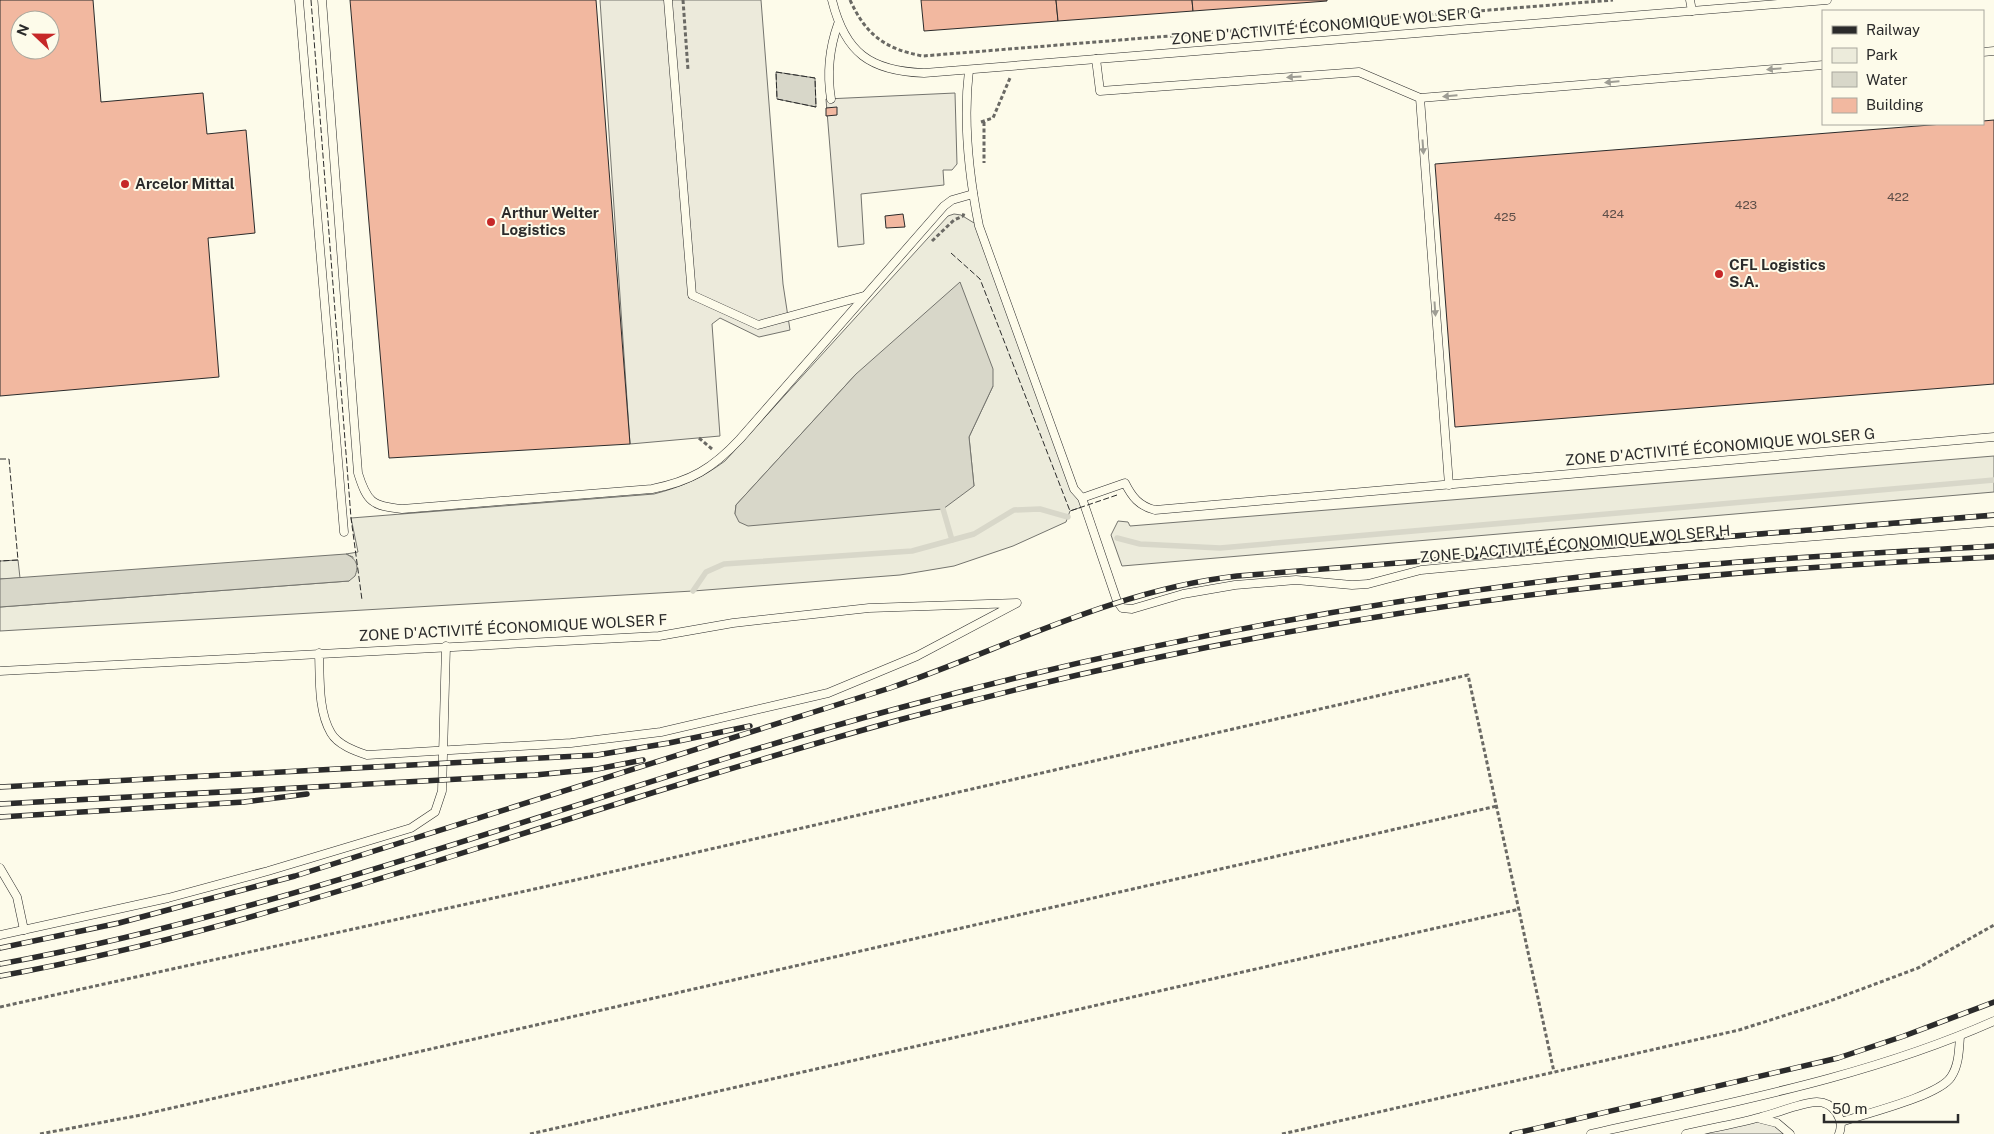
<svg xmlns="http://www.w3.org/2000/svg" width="1994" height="1134" font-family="'Public Sans',sans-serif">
	<rect width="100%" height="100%" fill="#fdfbea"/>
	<g fill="#ecebdb" stroke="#74746e" fill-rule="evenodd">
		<path d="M954,214L961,215L979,226L1074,489L1085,506L1070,511L1066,522L1013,546L954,566L900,575L693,591L0,631V607L349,581L353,557L346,554L358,552L351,518L654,494C681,487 702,478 725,461L948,216ZM856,374L993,386L969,437L974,486L735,514L736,505Z"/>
		<path d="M1994,456V492L1122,566L1111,535L1118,521L1128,522L1130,526Z"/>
		<path d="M18,560L20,578L0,579V561Z"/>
	</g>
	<g fill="#eceadb" stroke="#74746e">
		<path d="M600,0H761L783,284L790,330L759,337L720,318L712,324L720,436L630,444Z"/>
		<path d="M955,93L957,164L952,170H943L944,185L861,194L864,244L838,247L826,99Z"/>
		<path d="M1759,1118L1786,1130L1782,1134H1686Z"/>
	</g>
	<g fill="#d8d7c9" stroke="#74746e">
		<path d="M776,72L815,78L816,107L777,99Z"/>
		<path d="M960,282L993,369V386L969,437L974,486L943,509L748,526L739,522L735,514L736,505L856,374Z"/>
		<path d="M346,554C357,559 359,566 355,576L349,581L0,607V579Z"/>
	</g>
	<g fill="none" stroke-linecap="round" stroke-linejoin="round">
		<g stroke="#d8d7c9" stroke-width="5.5">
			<path d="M943,509L952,540"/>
			<path d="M1117,538L1140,544L1220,548L1994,480"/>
			<path d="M693,591L706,572L724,564L912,551L974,534L1014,510L1040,509L1068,517"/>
		</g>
	</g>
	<g fill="#f2b8a0" stroke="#2b2b2b" fill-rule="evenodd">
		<path d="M0,0H93L101,102L203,93L207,134L246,130L255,233L208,238L219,377L0,396ZM20,20H50V50H20Z"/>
		<path d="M350,0H596L630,444L389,458Z"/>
		<path d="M921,0H1056L1058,21L924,31Z"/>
		<path d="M1056,0H1192L1193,11L1058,21Z"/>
		<path d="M1192,0H1327V1L1193,11Z"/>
		<path d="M837,107V115L826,116V108Z"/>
		<path d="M1994,120V384L1455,427L1435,164L1943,124H1983V121Z"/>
		<path d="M903,214L905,227L886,228L885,216Z"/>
	</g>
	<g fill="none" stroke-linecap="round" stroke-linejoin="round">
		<g stroke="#2b2b2b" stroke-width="9">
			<g id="service">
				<path d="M299,0L344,532"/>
				<path d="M322,0L358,473C367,502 372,506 402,509L652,489C691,481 712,469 740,439L944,206L952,200L973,194"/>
				<path d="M668,0L692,295L758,325L864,296"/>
				<path d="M832,0C845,53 870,71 924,73L1827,0"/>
				<path d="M1690,0L1692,11"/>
				<path d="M1983,52L1994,51"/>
				<path d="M1096,59L1100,91L1359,72L1420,98L1823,65"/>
				<path d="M969,70C963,120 969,176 979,226L1074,489L1082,498L1117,601L1122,608L1132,609L1183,594L1235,585L1296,580L1352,585L1368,584L1421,570L1592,554L1994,522"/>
				<path d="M1420,98L1449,485"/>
				<path d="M831,99C827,74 829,49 838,24"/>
				<path d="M1082,498L1125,483C1132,497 1139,506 1155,510L1994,437"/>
				<path d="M0,671L659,636L733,623L869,608L1017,603L917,656L828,693L661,732L571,743L367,755C355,751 338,745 331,733C318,711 320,679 319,653"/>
				<path d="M0,868L17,897L24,930"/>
				<path d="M0,935L168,898L268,871L411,828L435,812L442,791L446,646"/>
				<path d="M1761,1119L1777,1123L1790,1134"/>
				<path d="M1841,1122C1864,1114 1939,1096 1951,1077C1959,1065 1959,1050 1960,1036"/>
				<path d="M1591,1134C1727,1103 1866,1078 1994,1021"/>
				<path d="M1686,1134C1711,1128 1736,1124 1761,1117C1778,1113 1799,1103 1817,1102C1833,1102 1845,1119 1839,1134"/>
			</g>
		</g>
		<g stroke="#6a6964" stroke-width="3" stroke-dasharray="4 2.5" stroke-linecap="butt">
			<path d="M683,0L688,70"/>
			<path d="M850,0C866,35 885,49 923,56L1613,0"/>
			<path d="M981,122L993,118L1010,78"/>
			<path d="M984,122V163"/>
			<path d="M932,241L954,220L963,216L964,213"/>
			<path d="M699,438L712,449"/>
			<path d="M0,1007L589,877L1468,675L1554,1072"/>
			<path d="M40,1134L141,1115L1497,806"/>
			<path d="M530,1134L1520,909"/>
			<path d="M1282,1134L1739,1030L1827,1002L1918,968L1994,925"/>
		</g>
		<use href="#service" stroke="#fdfbea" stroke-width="8"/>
		<g stroke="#2b2b2b" stroke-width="5.5">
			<g id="rail">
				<path d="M0,787L597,755L669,743L750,726"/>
				<path d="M0,804L535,775L597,769L643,760"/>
				<path d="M0,817L244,802L307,794"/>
				<path d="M0,948L119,923L295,876L890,688C1006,648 1114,590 1237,576L1994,515"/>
				<path d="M0,964C307,907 598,789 899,708C1130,645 1367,601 1605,574C1734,560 1864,554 1994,546"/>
				<path d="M0,976C156,948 306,902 456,855C603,808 750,761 899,720C1133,656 1374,611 1615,585C1741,571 1867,563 1994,557"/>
				<path d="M1512,1134L1838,1058L1904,1036L1994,1002"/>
			</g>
		</g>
		<use href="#rail" stroke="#fdfbea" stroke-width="4" stroke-dasharray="11" stroke-linecap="butt"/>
		<g stroke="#2b2b2b" stroke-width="1" stroke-dasharray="6 2.5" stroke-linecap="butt">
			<path d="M311,0L351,518L362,600"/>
			<path d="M776,72L815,78L816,107L777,99Z"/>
			<path d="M951,253L980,279L1070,511L1117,495"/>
			<path d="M0,459H9L18,560L0,561"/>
		</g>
	</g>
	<defs><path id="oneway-solid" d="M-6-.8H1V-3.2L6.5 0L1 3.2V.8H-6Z" transform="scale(1.25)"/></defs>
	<g fill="#9e9d94">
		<use href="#oneway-solid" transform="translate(1774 69) rotate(175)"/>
		<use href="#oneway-solid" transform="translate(1294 77) rotate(176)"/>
		<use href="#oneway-solid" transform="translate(1612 82) rotate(175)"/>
		<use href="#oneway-solid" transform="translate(1450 96) rotate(175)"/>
		<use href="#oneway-solid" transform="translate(1423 147) rotate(86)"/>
		<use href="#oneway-solid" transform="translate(1435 309) rotate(86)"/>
	</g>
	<g fill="#c62828" stroke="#fdfbea" stroke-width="2">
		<circle cx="125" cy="184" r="5"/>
		<circle cx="491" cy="222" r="5"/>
		<circle cx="1719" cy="274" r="5"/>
	</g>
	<g text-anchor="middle" stroke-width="4" stroke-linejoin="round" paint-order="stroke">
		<g font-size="12" fill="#5d4e48">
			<text x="1898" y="201">422</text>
			<text x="1746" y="209">423</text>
			<text x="1613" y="218">424</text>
			<text x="1505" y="221">425</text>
		</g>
		<g font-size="15" fill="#2b2b2b" stroke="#fdfbea">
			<text transform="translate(1326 26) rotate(-5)" y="5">ZONE D'ACTIVITÉ ÉCONOMIQUE WOLSER G</text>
			<text transform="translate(1720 447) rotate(-5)" y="5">ZONE D'ACTIVITÉ ÉCONOMIQUE WOLSER G</text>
			<text transform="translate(1575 544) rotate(-5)" y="5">ZONE D'ACTIVITÉ ÉCONOMIQUE WOLSER H</text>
			<text transform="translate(513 628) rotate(-3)" y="5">ZONE D'ACTIVITÉ ÉCONOMIQUE WOLSER F</text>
		</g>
		<g font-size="15" font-weight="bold" fill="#2b2b2b" stroke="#fdfbea" text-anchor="start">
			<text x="135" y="189">Arcelor Mittal</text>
			<text x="501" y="218">Arthur Welter<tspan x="501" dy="17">Logistics</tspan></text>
			<text x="1729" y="270">CFL Logistics<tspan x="1729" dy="17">S.A.</tspan></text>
		</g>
	</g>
	<rect x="1822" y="10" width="162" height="115" fill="#fdfbea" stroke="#a9a89e"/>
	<rect x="1832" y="26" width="25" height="8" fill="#2b2b2b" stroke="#a9a89e"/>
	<text x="1866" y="35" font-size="15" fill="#2b2b2b">Railway</text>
	<rect x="1832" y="48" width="25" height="15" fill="#ecebdb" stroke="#a9a89e"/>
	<text x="1866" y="60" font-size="15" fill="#2b2b2b">Park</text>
	<rect x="1832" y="72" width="25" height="15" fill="#d8d7c9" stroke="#a9a89e"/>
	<text x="1866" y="85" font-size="15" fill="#2b2b2b">Water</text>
	<rect x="1832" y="98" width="25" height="15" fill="#f2b8a0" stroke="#a9a89e"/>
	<text x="1866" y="110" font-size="15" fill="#2b2b2b">Building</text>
	<g transform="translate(35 35) rotate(292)"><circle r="24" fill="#fdfbea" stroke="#a9a89e"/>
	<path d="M0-4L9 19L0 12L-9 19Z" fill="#c62828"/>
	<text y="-8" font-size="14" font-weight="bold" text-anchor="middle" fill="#2b2b2b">N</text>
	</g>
	<path d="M1824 1114v8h134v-8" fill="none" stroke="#2b2b2b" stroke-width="2.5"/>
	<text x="1832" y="1114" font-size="15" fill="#2b2b2b" stroke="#fdfbea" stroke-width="4" paint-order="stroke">50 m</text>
</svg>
